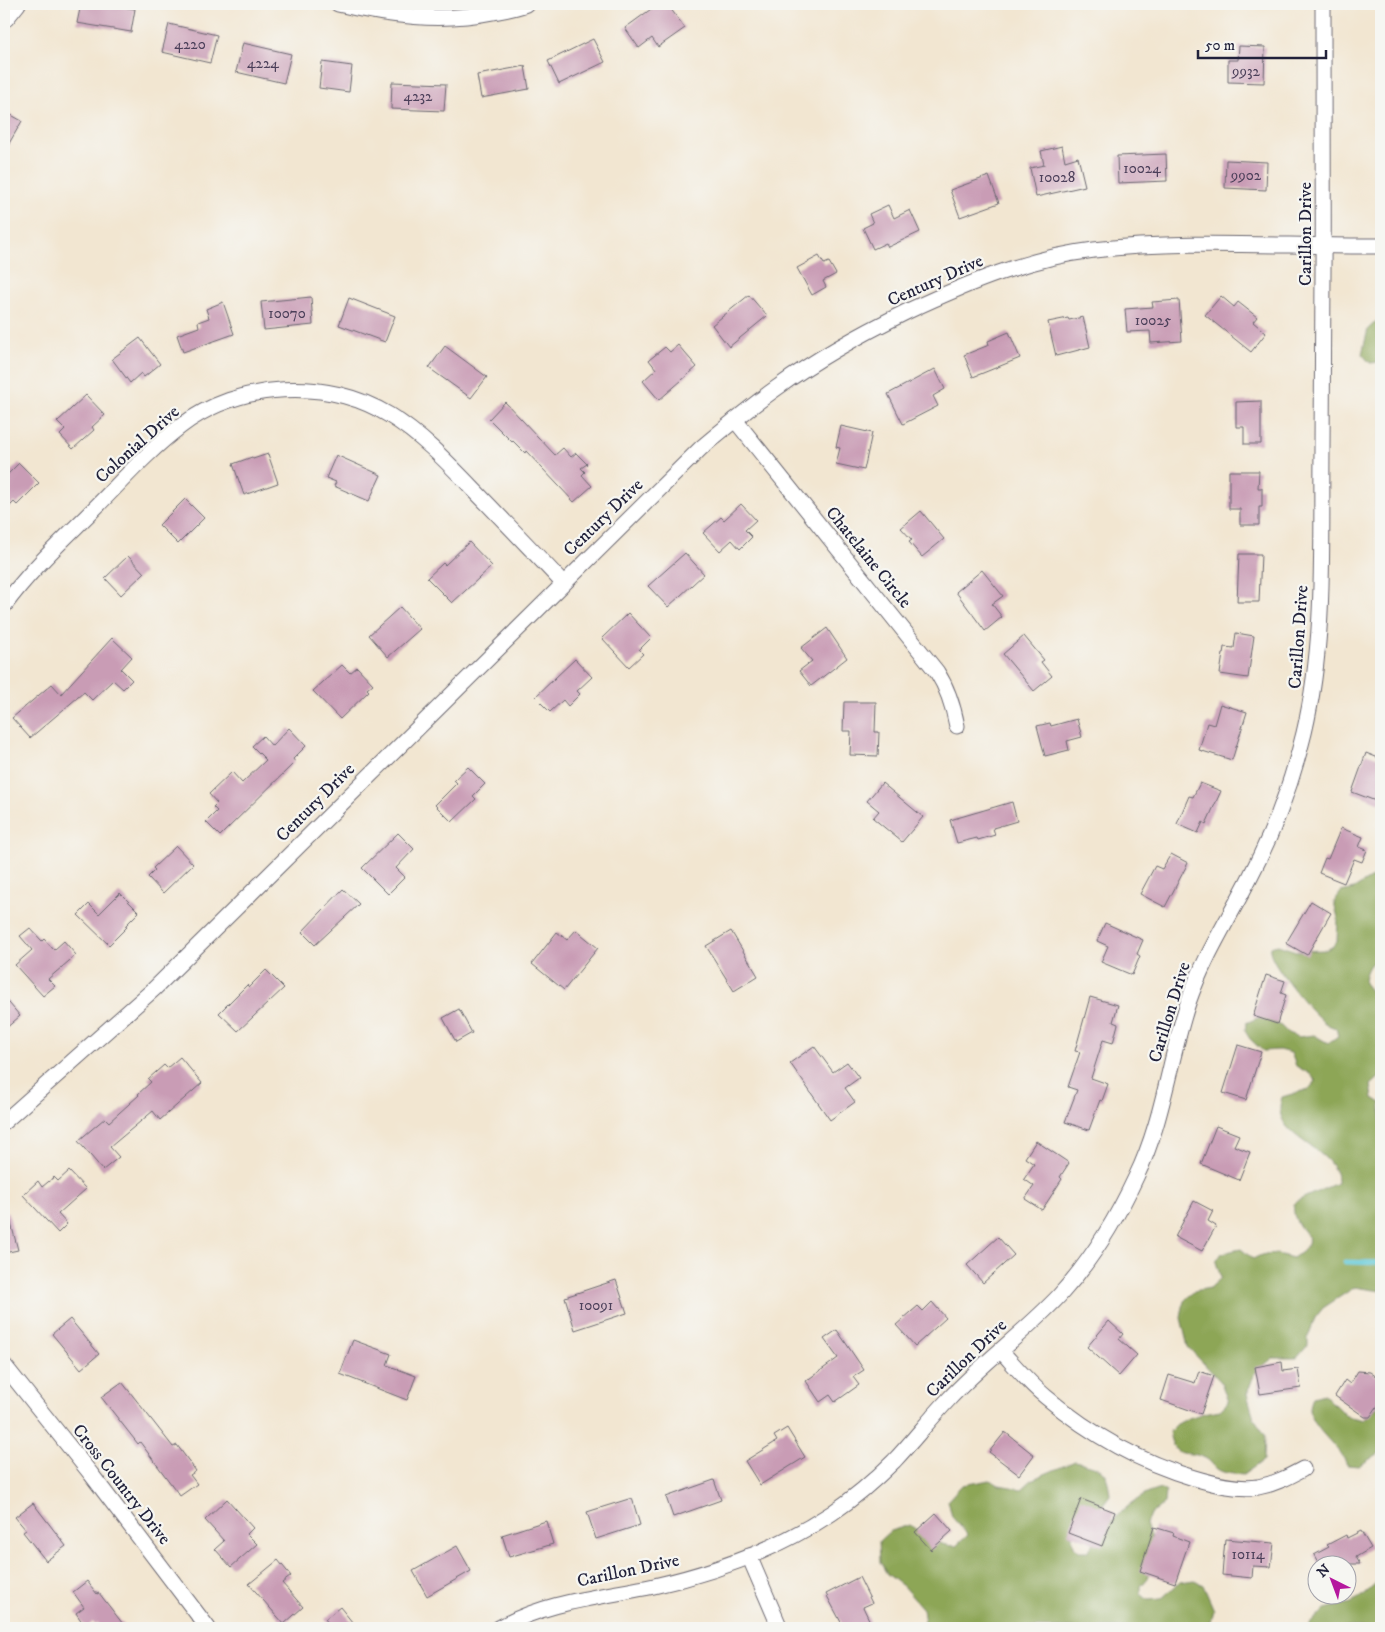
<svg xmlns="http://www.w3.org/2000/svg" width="1385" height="1632" font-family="'IM FELL DW Pica',serif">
	<rect width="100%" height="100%" fill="#f6f6f2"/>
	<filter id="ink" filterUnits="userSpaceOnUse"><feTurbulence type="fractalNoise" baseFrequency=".02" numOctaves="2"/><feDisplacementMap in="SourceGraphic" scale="10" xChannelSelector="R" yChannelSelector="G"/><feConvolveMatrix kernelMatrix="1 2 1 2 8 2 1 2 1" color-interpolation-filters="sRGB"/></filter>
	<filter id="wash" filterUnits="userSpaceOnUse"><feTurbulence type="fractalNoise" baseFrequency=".0096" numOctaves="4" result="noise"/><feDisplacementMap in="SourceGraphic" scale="20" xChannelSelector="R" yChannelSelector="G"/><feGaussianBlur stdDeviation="1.12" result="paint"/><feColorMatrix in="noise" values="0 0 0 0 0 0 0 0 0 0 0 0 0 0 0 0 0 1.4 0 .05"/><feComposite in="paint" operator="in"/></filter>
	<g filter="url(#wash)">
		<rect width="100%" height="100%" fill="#f2e6d1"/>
		<g fill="#8da657" stroke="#586449">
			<path d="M1381,317V362L1370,363L1362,354L1368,329Z"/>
			<path d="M1381,872V957C1370,962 1365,969 1364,983L1381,1004V1076L1371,1085L1373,1098L1381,1103V1291L1355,1287L1323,1308L1315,1318L1308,1337V1345L1297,1358H1273L1255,1372L1247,1394L1254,1418L1265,1435L1264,1460L1243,1475C1235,1474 1224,1474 1217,1469C1213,1466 1210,1460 1205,1458C1184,1448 1175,1463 1169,1432L1177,1424L1189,1418L1204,1413L1220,1410L1228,1402L1221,1382L1188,1347L1181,1318L1184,1301L1194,1291L1210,1288L1221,1278L1216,1262L1222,1253L1241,1249L1253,1259C1269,1250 1276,1254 1293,1258L1305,1249L1309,1238C1299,1226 1292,1219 1294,1203C1308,1195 1322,1190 1337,1183C1337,1179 1337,1174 1335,1171C1322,1143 1269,1135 1282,1097L1309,1089L1316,1081L1310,1074L1296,1066L1291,1053L1279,1050L1263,1051L1250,1039L1245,1031L1246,1023L1260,1017L1281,1026L1288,1033L1298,1037L1314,1035L1328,1043L1338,1036L1336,1028C1332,1027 1328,1025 1325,1023C1313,1015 1266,959 1270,947L1278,945L1296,951L1325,950L1332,947L1337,941L1338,918L1334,902L1341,892L1354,889Z"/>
			<path d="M1324,1394L1346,1416L1364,1420L1381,1405V1452L1359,1466L1347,1465C1340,1446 1311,1429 1310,1409C1310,1405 1312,1400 1313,1397Z"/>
			<path d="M1075,1461C1100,1468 1107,1466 1110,1495L1098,1511L1071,1531L1074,1546L1079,1551H1088C1104,1528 1132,1495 1161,1489L1166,1492L1165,1503L1157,1510L1150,1514L1146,1524L1151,1539L1152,1565L1148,1578L1141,1586V1594L1148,1600L1161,1599L1180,1582L1195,1580L1203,1585L1214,1610L1210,1625L1212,1628H921L925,1624L923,1609L903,1586L887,1574L880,1562L879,1541L890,1531L910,1525C925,1536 938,1546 956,1546L968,1535L952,1517L948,1500L962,1485L990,1480L999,1485L1022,1489L1033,1479Z"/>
			<path d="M1381,1565V1628H1307L1325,1609L1351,1603L1359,1599L1376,1584Z"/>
		</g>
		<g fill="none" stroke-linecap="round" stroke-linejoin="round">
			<path stroke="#5ec9d8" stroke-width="5" d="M1345,1262L1381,1263"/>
		</g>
		<g id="blocks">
			<g fill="#c99cb5">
				<path d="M81,4H104L135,9L131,32L77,23Z"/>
				<path d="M658,4H667L685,28L658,47L652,38L639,48L625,28Z"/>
				<path d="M169,24L217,35L210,63L162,52Z"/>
				<path d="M593,39L605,62L559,84L548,61Z"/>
				<path d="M243,43L291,54L284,83L236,72Z"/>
				<path d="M1239,46L1265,47L1264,83L1228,82V60H1238Z"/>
				<path d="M322,62L352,66L349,92L319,88Z"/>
				<path d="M525,66L529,89L481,98L477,75Z"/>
				<path d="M392,82L446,84L444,111L391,109Z"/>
				<path d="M4,111L22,121L4,152Z"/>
				<path d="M1062,146L1065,161L1078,157L1085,186L1036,197L1030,168L1044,165L1041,151Z"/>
				<path d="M1166,154L1167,181L1118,183L1117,156Z"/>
				<path d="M1226,160L1267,162L1266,190L1225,188Z"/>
				<path d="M989,176L999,203L960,217L950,190Z"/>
				<path d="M888,205L894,218L910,210L920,232L888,247L886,243L873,249L863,228L873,223L869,214Z"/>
				<path d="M819,256L824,264L829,262L836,274L823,281L826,287L812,295L797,268Z"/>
				<path d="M749,295L767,316L729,347L712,325Z"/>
				<path d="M1221,296L1234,307L1238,302L1257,317L1253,322L1266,333L1251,352L1205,315Z"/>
				<path d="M311,297L313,325L264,330L261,302Z"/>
				<path d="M349,298L395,316L385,342L339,325Z"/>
				<path d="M1179,300L1182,341L1151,343L1150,331L1127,332L1125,309L1153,307L1152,302Z"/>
				<path d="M223,302L234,334L183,352L177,335L199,327L198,322L209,318L206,309Z"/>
				<path d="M1083,317L1090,347L1056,356L1048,322L1068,318L1069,320Z"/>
				<path d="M1009,332L1020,358L973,377L964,355L989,345L988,341Z"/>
				<path d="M140,338L160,364L144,377L141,373L130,383L112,359Z"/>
				<path d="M678,345L697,367L659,400L643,381L656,369L649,360L665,347L670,352Z"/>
				<path d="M445,346L487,377L471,398L429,368Z"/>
				<path d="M935,369L945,389L933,396L938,406L903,424L888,394Z"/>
				<path d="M86,395L105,415L92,427L94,430L73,449L60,435L65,430L57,422Z"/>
				<path d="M1261,401V444H1244V427H1236V402Z"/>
				<path d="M505,402L555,455L563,448L571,457L576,453L587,464L581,468L585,472L582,475L592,486L574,502L526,451L525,453L513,441L512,442L489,419Z"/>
				<path d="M841,426L872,433L864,470L836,464L840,448L836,447Z"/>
				<path d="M268,454L278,483L244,495L233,464L252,457L253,459Z"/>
				<path d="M336,455L381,475L369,501L334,486L336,482L326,478Z"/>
				<path d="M19,463L39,483L17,505L14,502L4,512V478Z"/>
				<path d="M1229,471H1259L1258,488H1262V507H1259V525H1240V509H1229Z"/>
				<path d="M185,499L204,518L178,544L159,525Z"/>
				<path d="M741,504L756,520L745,530L752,537L740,549L732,540L720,551L703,533L721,517L724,520Z"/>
				<path d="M921,511L944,539L922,557L909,542L912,540L901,528Z"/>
				<path d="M469,542L492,566L452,603L427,578L443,563L445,565Z"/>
				<path d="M685,553L704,574L668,607L648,586Z"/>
				<path d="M1239,554H1261L1259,602H1237Z"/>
				<path d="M128,556L144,573L121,595L105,578Z"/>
				<path d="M982,570L1003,596L992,604L1002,617L985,631L956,592Z"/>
				<path d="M400,607L420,629L388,657L369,635Z"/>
				<path d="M628,613L651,638L639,650L643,654L629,667L602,638Z"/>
				<path d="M827,628L847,658L811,686L799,671L812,661L801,648Z"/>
				<path d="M1236,633L1254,636L1248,678L1220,674L1224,647L1234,648Z"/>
				<path d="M1024,636L1044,660L1041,662L1052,676L1034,691L1003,654Z"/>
				<path d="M112,638L132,657L121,669L132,680L123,689L113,680L92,700L84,692L30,738L12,718L52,684L61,694Z"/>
				<path d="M575,659L592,677L577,691L580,694L568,706L563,700L550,712L535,697Z"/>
				<path d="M342,665L350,673L357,667L373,684L367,689L369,691L340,719L313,691Z"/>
				<path d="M844,702H876L875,732H879L878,756L850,755L851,731H843Z"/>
				<path d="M1220,704L1247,712L1232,760L1199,750L1207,723L1214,725Z"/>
				<path d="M1077,719L1082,737L1067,741L1069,750L1045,756L1037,726L1050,723L1051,726Z"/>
				<path d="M289,728L306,746L293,759L295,762L220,836L206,822L217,811L213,807L217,803L209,794L232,772L242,783L266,760L252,746L263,736L272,746Z"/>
				<path d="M1366,753L1381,759V803L1352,792Z"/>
				<path d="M468,767L485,784L473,796L476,799L452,822L435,805L457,783L454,780Z"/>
				<path d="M882,783L923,817L902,842L873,818L879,811L867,801Z"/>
				<path d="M1200,783L1221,791L1206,824L1203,822L1198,833L1177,824L1189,796L1193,797Z"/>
				<path d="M1012,802L1017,821L993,828L995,835L978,840L977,838L957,843L950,820Z"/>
				<path d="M1341,828L1363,837L1359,847L1367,850L1362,862L1354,859L1344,883L1319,873L1325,858L1328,859Z"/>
				<path d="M398,833L414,849L396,868L405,877L388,894L362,868Z"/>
				<path d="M176,846L193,864L163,893L148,877L155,870L153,868Z"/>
				<path d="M1171,854L1188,863L1165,907L1140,894L1155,866L1162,869Z"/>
				<path d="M343,889L359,904L315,945L302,932Z"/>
				<path d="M120,893L139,912L125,926L127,927L109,945L78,915L89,904L99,914Z"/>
				<path d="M1311,901L1331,913L1307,955L1286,943Z"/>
				<path d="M1105,923L1143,940L1137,954L1140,956L1132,975L1101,962L1108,946L1097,941Z"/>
				<path d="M30,928L42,941L44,939L54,950L64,941L76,955L48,979L55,986L43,996L15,965L32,950L20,936Z"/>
				<path d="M576,930L598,948L564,990L532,964L557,932L567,940Z"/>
				<path d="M731,931L758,976L734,991L706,946Z"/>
				<path d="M266,970L284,988L238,1031L219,1013L247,985L249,987Z"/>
				<path d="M1266,975L1285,981L1281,993L1286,995L1277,1024L1253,1016Z"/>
				<path d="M4,997L20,1016L4,1030Z"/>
				<path d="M1090,997L1118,1005L1113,1022L1118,1024L1113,1043L1103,1040L1091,1078L1108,1084L1102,1101L1100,1100L1089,1130L1065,1122L1077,1090L1068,1087L1080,1052L1075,1051Z"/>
				<path d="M459,1009L472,1033L456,1042L443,1018Z"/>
				<path d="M1238,1045L1261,1052L1246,1100L1223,1093Z"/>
				<path d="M814,1046L833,1072L847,1062L859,1078L845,1088L855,1102L830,1120L790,1063Z"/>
				<path d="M180,1057L202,1083L160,1120L153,1111L110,1147L119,1157L103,1170L78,1141L105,1118L109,1122L139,1095L138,1094L151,1082L148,1079L164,1065L167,1068Z"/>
				<path d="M1216,1126L1239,1135L1234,1146L1250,1152L1239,1180L1201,1164Z"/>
				<path d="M1036,1141L1069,1163L1060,1177L1062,1179L1042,1210L1025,1199L1034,1186L1024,1179L1034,1164L1025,1158Z"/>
				<path d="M69,1171L86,1189L58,1214L67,1224L58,1233L23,1195L38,1181L42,1187L54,1177L58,1181Z"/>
				<path d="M1194,1201L1213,1211L1208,1221L1216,1226L1202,1251L1175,1237Z"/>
				<path d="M8,1212L18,1250L4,1253V1213Z"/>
				<path d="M998,1237L1014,1255L983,1283L967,1265Z"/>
				<path d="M616,1280L627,1313L575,1330L565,1297Z"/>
				<path d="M932,1302L946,1318L915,1346L896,1325L918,1306L923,1311Z"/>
				<path d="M70,1319L99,1354L81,1369L52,1334Z"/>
				<path d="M1109,1321L1123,1334L1119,1339L1137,1355L1119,1376L1087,1347Z"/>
				<path d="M837,1330L864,1370L853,1377L859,1385L835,1402L830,1395L820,1402L806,1381L838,1358L824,1339Z"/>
				<path d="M353,1340L391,1354L387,1365L416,1376L407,1400L340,1374Z"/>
				<path d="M1282,1362L1283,1371L1298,1369L1301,1388L1260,1394L1255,1367Z"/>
				<path d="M1199,1371L1214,1376L1201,1414L1161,1400L1169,1375L1195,1383Z"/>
				<path d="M1358,1371L1370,1372L1381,1380V1401L1370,1417H1365L1335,1396L1345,1380L1350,1384Z"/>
				<path d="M122,1382L173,1447L177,1445L196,1471L190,1475L197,1484L180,1496L140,1442L138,1444L101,1397Z"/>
				<path d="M787,1428L805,1457L760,1485L745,1461L777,1441L774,1436Z"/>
				<path d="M1005,1432L1034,1455L1019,1475L989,1452Z"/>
				<path d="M714,1480L721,1500L673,1517L666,1497Z"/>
				<path d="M632,1498L640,1525L596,1539L587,1512Z"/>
				<path d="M227,1499L253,1528L247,1534L257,1544L231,1567L215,1549L224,1541L205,1520Z"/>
				<path d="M1081,1499L1115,1512L1102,1546L1068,1533Z"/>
				<path d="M33,1503L66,1546L46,1561L23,1532L26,1530L15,1517Z"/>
				<path d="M936,1513L952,1531L931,1550L915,1532Z"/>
				<path d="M546,1521L553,1544L509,1557L502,1535Z"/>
				<path d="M1154,1527L1174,1533L1173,1536L1189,1542L1175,1583L1140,1571Z"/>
				<path d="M1361,1531L1371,1548L1356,1557L1360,1564H1319L1314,1555L1329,1547L1327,1545L1346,1535L1347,1538Z"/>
				<path d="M1225,1539L1274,1543L1271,1567L1253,1566L1252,1578L1222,1575Z"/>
				<path d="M457,1546L471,1571L427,1596L413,1571Z"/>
				<path d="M278,1560L291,1576L282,1583L303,1607L284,1624L249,1584Z"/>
				<path d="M859,1577L872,1603L863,1607L873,1628H844L826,1594Z"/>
				<path d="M87,1581L97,1594L99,1593L126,1628H102L98,1623L95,1625L93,1622L86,1628L76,1613L84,1607L73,1592Z"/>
				<path d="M340,1607L357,1628H332L325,1619Z"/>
			</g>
		</g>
	</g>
	<g filter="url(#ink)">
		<use href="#blocks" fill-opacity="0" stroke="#6b6770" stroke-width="1"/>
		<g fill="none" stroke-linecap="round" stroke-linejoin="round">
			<g stroke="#6b6770" stroke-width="17">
				<g id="street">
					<path d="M338,4C389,16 440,23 493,12C504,10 516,8 526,4"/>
					<path d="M6,19L18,4"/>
					<path d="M735,420L937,672C948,689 953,705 957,726"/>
					<path d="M4,606C30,570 63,540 94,509C122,481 149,450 181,426C239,382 327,377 389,415C422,435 450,465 477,493C506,523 535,553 563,583"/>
					<path d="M4,1122L154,989L701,448C726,427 751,406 778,387C819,357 863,333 908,311C968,283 1028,258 1094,250C1188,239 1287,247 1381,246"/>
					<path d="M1001,1351C1015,1366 1029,1383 1046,1397C1090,1434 1139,1462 1194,1478C1214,1484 1237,1490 1258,1487C1275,1484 1288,1477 1303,1469"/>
					<path d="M4,1365L91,1474L208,1628"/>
					<path d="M749,1556L780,1628"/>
					<path d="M499,1628C547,1601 602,1597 654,1586C717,1572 779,1548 832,1513C854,1498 875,1480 894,1461C913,1441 929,1420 948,1400C982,1363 1024,1333 1059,1296C1091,1261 1116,1220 1136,1177C1163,1122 1169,1060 1188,1003C1204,956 1229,919 1251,875C1274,831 1292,782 1304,733C1326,641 1321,545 1322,450C1323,301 1324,153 1323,4"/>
				</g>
			</g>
			<use href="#street" stroke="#fff" stroke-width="15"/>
		</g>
	</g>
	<g text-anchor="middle" stroke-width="4.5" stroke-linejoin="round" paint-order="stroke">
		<g font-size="15" fill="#4c405a">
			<text x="190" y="49">4220</text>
			<text x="263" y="68">4224</text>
			<text x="1246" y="76">9932</text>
			<text x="418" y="101">4232</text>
			<text x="1142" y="173">10024</text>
			<text x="1246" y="180">9902</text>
			<text x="1057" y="182">10028</text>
			<text x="287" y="318">10070</text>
			<text x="1153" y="325">10025</text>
			<text x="596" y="1310">10091</text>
			<text x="1248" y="1559">10114</text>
		</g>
		<g font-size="18" fill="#22223b" stroke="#f6f6f2">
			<text transform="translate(1305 234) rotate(-90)" y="6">Carillon Drive</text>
			<text transform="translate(935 280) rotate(-24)" y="6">Century Drive</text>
			<text transform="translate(137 444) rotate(-42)" y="6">Colonial Drive</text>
			<text transform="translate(603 517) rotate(-44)" y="6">Century Drive</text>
			<text transform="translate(869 557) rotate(51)" y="6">Chatelaine Circle</text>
			<text transform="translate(1298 637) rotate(-86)" y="6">Carillon Drive</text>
			<text transform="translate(315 802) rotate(-45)" y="6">Century Drive</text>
			<text transform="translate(1169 1012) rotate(-73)" y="6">Carillon Drive</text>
			<text transform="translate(966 1358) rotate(-44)" y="6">Carillon Drive</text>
			<text transform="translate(122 1484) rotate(52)" y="6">Cross Country Drive</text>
			<text transform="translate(628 1570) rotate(-12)" y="6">Carillon Drive</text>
		</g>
	</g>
	<rect width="1385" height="1632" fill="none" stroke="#f6f6f2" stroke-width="20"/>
	<g transform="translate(1332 1580) rotate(318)"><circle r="24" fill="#f6f6f2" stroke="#a1a1a9"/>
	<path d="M0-4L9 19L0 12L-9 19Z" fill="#b5179e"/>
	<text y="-8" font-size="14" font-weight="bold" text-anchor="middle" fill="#22223b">N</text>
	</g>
	<path d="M1198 50v8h128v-8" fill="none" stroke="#22223b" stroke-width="2.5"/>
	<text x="1205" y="50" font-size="15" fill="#22223b" stroke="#f6f6f2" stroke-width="4" paint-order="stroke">50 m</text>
</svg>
